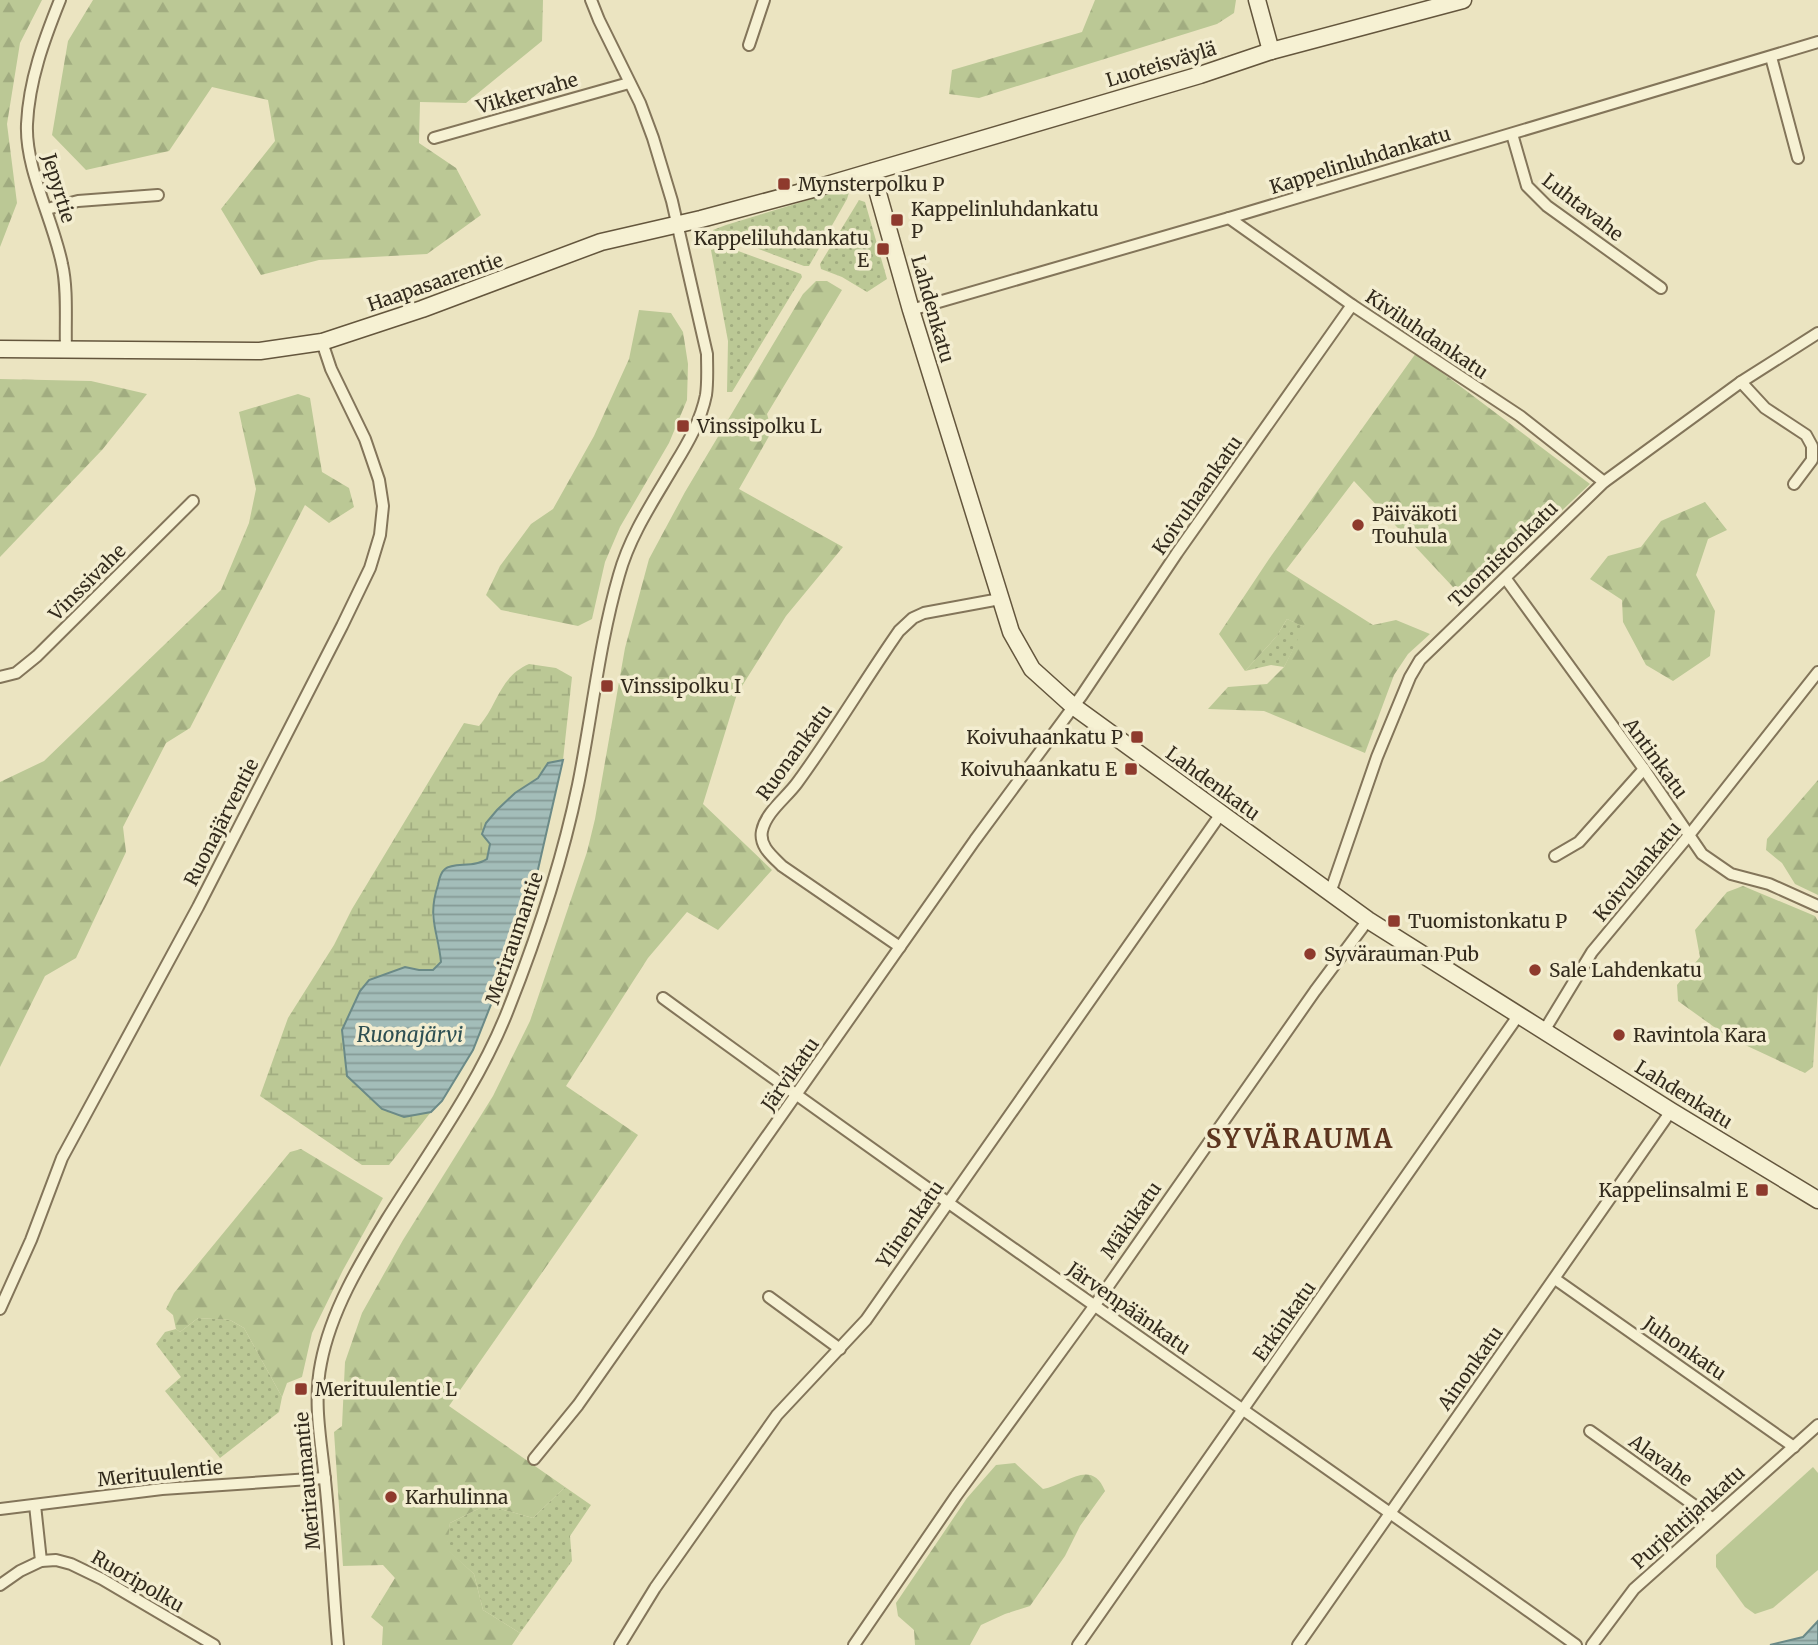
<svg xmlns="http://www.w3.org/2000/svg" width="1818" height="1645" font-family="Merriweather,serif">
	<defs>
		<pattern id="green-dots" width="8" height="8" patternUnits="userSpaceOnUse" patternTransform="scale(1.75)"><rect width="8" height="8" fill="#bbc895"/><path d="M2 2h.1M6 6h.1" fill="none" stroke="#a1ac80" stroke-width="1.8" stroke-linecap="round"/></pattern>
		<pattern id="forest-firs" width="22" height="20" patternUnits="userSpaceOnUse" patternTransform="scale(1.75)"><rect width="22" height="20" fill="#bbc895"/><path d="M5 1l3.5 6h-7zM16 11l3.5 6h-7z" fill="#a1ac80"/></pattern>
		<pattern id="wetland-marsh" width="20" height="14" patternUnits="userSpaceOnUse" patternTransform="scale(1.75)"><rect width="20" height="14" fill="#bbc895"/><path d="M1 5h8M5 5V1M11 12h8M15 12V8" fill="none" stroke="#a1ac80"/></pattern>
		<pattern id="water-rules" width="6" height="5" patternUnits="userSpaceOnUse" patternTransform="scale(1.75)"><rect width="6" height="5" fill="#a3bdb9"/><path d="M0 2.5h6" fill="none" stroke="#859a96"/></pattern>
	</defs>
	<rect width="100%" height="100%" fill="#ebe4c1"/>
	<g fill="url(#green-dots)">
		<path d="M848,188L850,189L847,199L809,266H804L745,244L716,238L712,235L713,230L726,225Z"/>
		<path d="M859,200L865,202L887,279L867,292L842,277L821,269L820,264Z"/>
		<path d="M720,247L730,248L801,274L802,277L732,392H727L728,341L711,250Z"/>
		<path d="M1287,619L1305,627L1284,667L1271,665L1245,671L1276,637Z"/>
		<path d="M198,1318L230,1320L244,1328L282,1397L279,1412L220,1458L165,1391L181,1377L156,1344L165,1332L176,1329L180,1332Z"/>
		<path d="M565,1487L591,1505L570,1536L572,1561L520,1633L483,1610L474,1574L446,1549L450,1523L486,1505L533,1518Z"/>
	</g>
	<g fill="url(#forest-firs)">
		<path d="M0,0H42L20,43L7,124L17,203L0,247Z"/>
		<path d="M93,0H543L542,41L466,103L420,102L419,143L456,168L481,215L427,254L319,260L261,275L221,209L275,141L268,100L212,87L169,151L86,170L52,135L68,41Z"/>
		<path d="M1095,0H1236L1234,13L1217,24L979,98L949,94L952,70L1082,32Z"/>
		<path d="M816,281H827L842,290L767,414L772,431L739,489L843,547L786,616L737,694L703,804L772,870L718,930L687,912L648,958L566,1086L638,1135L449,1406L565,1487L533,1518L486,1505L450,1523L447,1549L474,1574L483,1610L520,1633L512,1645H382L383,1627L371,1617L395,1578L383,1565L343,1566L334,1432L342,1426L345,1362L362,1313L403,1240L493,1096L530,1021L587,852L595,819L625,648L649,559L685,492L803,294Z"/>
		<path d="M639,310L671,313L683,332L688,364L687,400L669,443L620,527L605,562L592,619L578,626L501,610L486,595L500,566L531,524L553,509L594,436L629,359Z"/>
		<path d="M1416,353L1590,484L1466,601L1354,481L1286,570L1373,625L1396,620L1430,634L1408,654L1394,675L1365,753L1264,711L1208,709L1228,687L1267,684L1284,667L1304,627L1287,619L1276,637L1245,671L1219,634L1269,559Z"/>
		<path d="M0,379L91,381L147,394L102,450L0,557Z"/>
		<path d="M298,394L310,398L322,472L349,488L354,507L329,523L305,505L190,728L166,743L123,827L126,852L76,958L45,976L0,1067V782L44,761L221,590L249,523L256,489L239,412Z"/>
		<path d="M1705,502L1727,530L1708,539L1696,575L1715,611L1710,656L1673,681L1646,665L1623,622L1622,600L1590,579L1608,556L1641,547L1661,521Z"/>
		<path d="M1818,780V895L1795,884L1782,863L1766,850L1767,839Z"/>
		<path d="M1743,886L1815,916L1818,921V987L1813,1067L1805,1073L1728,1037L1678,1001L1677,985L1700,957L1695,930L1727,892Z"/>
		<path d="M301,1149L383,1198L343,1270L312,1333L302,1377L287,1383L282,1397L244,1328L230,1320L198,1318L180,1332L176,1329L173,1315L166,1309L174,1293L290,1152Z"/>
		<path d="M1015,1463L1043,1489C1065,1486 1091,1457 1105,1491L1080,1526L1065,1556L1030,1606L1005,1614L981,1625L970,1645H915L914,1630L898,1616L896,1603L967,1498L996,1465Z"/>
	</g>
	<path fill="url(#wetland-marsh)" d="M529,664L556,668L572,677L563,760L548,763L538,777L515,793L486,823L490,844L487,859C476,867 460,867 446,868L432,916L441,962L433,970H419L405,967L369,980L360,991L343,1046L347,1076L382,1109L404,1117L431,1112L389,1165H362L260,1096L288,1018L334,945L352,909L464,723L479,726C498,705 499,677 529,664Z"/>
	<path fill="#bbc895" d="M1813,1467L1818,1473V1570L1773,1608L1755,1614L1745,1607L1716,1567V1555Z"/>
	<g fill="url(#water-rules)" stroke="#6b8a87" stroke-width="2">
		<path d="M563,760L534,887L509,959L473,1050L442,1101L431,1112L404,1117L382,1109L347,1076L342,1030L360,991L369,980L405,967L419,970H433L441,962C438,931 427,918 438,885C439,880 440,873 445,869C453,862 475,868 487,859L490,844L482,834L486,823L497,810L515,793L538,778L548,763Z"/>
		<path d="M1818,1621V1645H1770L1803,1637Z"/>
	</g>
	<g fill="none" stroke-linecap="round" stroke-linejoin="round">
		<g stroke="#83755a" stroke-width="14">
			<g id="minor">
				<path d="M60,0C44,40 29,80 27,124C25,169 53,219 62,264C68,290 65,322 66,349"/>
				<path d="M749,45L764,0"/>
				<path d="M1771,57L1798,158"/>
				<path d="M1512,134L1527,186L1547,206L1661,288"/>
				<path d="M434,138L629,83"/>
				<path d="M47,209L78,201L158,195"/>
				<path d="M1229,218L1352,305L1520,416L1604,482"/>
				<path d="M911,310L1229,218L1818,42"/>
				<path d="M1741,382L1765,408L1806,435L1812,446V460L1794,484"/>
				<path d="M1506,579L1644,769L1702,854L1731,874L1769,884L1818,906"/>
				<path d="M0,677L16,673L37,656L193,501"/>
				<path d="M1555,856L1579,842L1644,769"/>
				<path d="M1330,893L1377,757L1410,677L1420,660L1604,482L1741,382L1818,333"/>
				<path d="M900,947L782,866C772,856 759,846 762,831C766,812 786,798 797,783C833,734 864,681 899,631L913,618L924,613L1000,599"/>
				<path d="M663,998C964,1218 1273,1428 1576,1645"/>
				<path d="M1544,1031L1592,952L1690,834L1818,672"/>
				<path d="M1555,1279L1794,1447"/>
				<path d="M769,1297L840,1349"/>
				<path d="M0,1309L31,1240L62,1158L198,907L342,626L370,568L380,535L383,506L379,480L365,439L331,369L322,342"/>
				<path d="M1590,1431L1712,1518"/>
				<path d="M534,1459L578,1405L975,840L1082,695L1177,553L1352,305"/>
				<path d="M0,1509L162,1489L325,1478"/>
				<path d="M41,1561L56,1560L71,1564L102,1579L214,1645"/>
				<path d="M0,1585L20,1571L41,1561L35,1505"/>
				<path d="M338,1645C333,1590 331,1535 325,1480C321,1441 313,1402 321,1363C331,1311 360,1263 387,1219C429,1152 479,1084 508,1010C537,937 562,862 578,785C592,716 599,644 619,575C630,535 654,500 675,464C688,443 701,420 706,395C708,381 707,368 707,354L672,201L653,138L640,103L599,20L591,0"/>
				<path d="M620,1645L655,1588L777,1415L866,1320L1220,815"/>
				<path d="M854,1645L956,1496L1095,1305L1315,991L1368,920"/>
				<path d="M1078,1645L1518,1016"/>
				<path d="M1298,1645L1671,1111"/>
				<path d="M1592,1645L1634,1589L1818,1425"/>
			</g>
		</g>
		<g stroke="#64563d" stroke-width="19">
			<g id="secondary">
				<path d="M1257,0L1271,51"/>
				<path d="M872,172L911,310L1011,632L1032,669L1073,706L1368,920L1671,1111L1818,1200"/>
				<path d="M0,349L260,351L322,342L422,309L601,242L701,219L813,189L1200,75L1271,51L1463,0"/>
			</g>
		</g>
		<use href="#minor" stroke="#f6f1d3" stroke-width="10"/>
		<use href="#secondary" stroke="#f6f1d3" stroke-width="16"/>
	</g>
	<g fill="#8e3a2d" stroke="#f3edd0" stroke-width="2.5">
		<rect x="777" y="177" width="14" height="14" rx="3.5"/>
		<rect x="890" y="213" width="14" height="14" rx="3.5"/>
		<rect x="876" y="242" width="14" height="14" rx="3.5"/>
		<rect x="676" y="419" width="14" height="14" rx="3.5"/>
		<circle cx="1358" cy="525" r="7"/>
		<rect x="600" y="679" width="14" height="14" rx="3.5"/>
		<rect x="1130" y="730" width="14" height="14" rx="3.5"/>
		<rect x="1124" y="762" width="14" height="14" rx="3.5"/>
		<rect x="1387" y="914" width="14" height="14" rx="3.5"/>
		<circle cx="1310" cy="954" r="7"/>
		<circle cx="1535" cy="970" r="7"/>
		<circle cx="1619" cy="1035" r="7"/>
		<rect x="1755" y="1183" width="14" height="14" rx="3.5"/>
		<rect x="294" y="1382" width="14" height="14" rx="3.5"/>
		<circle cx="391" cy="1497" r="7"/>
	</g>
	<g text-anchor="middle" stroke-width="7" stroke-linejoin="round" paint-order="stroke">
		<g font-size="19" fill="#332b1d" stroke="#f3edd0">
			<text transform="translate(1161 64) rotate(-17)" y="7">Luoteisväylä</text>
			<text transform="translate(527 93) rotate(-16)" y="7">Vikkervahe</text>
			<text transform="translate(1360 160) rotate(-17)" y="7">Kappelinluhdankatu</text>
			<text transform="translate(59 188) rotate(73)" y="7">Jepyrtie</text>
			<text transform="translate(1583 207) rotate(38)" y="7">Luhtavahe</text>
			<text transform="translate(435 282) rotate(-19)" y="7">Haapasaarentie</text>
			<text transform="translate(933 309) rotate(74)" y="7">Lahdenkatu</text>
			<text transform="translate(1427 334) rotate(34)" y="7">Kiviluhdankatu</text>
			<text transform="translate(1197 495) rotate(-55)" y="7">Koivuhaankatu</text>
			<text transform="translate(1503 554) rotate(-44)" y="7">Tuomistonkatu</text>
			<text transform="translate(87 582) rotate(-45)" y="7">Vinssivahe</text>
			<text transform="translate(794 752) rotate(-54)" y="7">Ruonankatu</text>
			<text transform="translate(1656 758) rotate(54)" y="7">Antinkatu</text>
			<text transform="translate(1213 783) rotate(36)" y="7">Lahdenkatu</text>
			<text transform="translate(221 822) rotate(-63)" y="7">Ruonajärventie</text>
			<text transform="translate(1637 871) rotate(-50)" y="7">Koivulankatu</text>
			<text transform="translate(514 938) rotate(-71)" y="7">Meriraumantie</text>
			<text transform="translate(790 1074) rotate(-55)" y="7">Järvikatu</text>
			<text transform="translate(1684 1094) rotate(32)" y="7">Lahdenkatu</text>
			<text transform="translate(1131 1220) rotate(-55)" y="7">Mäkikatu</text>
			<text transform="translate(910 1224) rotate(-55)" y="7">Ylinenkatu</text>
			<text transform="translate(1129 1308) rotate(35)" y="7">Järvenpäänkatu</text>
			<text transform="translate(1284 1321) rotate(-55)" y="7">Erkinkatu</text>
			<text transform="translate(1685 1348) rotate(35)" y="7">Juhonkatu</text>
			<text transform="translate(1470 1368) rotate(-55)" y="7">Ainonkatu</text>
			<text transform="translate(1661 1460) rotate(36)" y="7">Alavahe</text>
			<text transform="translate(160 1473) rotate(-6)" y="7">Merituulentie</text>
			<text transform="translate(307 1481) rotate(-95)" y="7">Meriraumantie</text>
			<text transform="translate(1688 1517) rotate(-42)" y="7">Purjehtijankatu</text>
			<text transform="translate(138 1581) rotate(30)" y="7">Ruoripolku</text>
		</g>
		<g font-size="19" fill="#332b1d" stroke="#f3edd0" text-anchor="start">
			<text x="798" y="191">Mynsterpolku P</text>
			<text x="911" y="216">Kappelinluhdankatu<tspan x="911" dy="22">P</tspan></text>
			<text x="869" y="245" text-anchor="end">Kappeliluhdankatu<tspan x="869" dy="22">E</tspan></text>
			<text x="697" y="433">Vinssipolku L</text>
			<text x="1372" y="521">Päiväkoti<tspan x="1372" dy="22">Touhula</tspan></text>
			<text x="621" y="693">Vinssipolku I</text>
			<text x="1123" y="744" text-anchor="end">Koivuhaankatu P</text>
			<text x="1117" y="776" text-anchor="end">Koivuhaankatu E</text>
			<text x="1408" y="928">Tuomistonkatu P</text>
			<text x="1324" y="961">Syvärauman Pub</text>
			<text x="1549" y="977">Sale Lahdenkatu</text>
			<text x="1633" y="1042">Ravintola Kara</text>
			<text x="1748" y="1197" text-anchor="end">Kappelinsalmi E</text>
			<text x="315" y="1396">Merituulentie L</text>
			<text x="405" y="1504">Karhulinna</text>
		</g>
		<g font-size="21" font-style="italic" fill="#2d4f52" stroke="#f3edd0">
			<text x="410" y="1042">Ruonajärvi</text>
		</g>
		<g font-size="26" font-weight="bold" letter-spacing="2" fill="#5d351f" stroke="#f3edd0">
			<text x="1300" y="1148">SYVÄRAUMA</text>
		</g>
	</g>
</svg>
